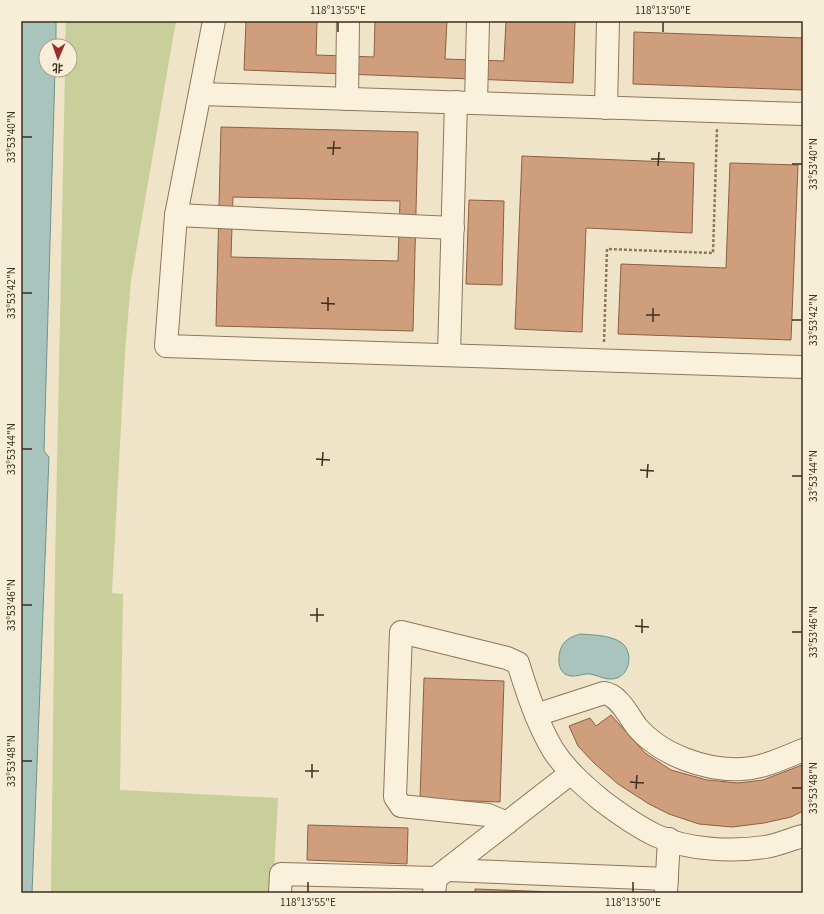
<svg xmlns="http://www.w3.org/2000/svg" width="824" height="914" font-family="Georgia,'Noto Sans SC',serif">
	<rect width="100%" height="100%" fill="#f0e4c8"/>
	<path fill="#c9cf9b" d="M66,21H176L131,281L125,353L112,593L123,594L120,790L278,798L273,893H51L55,566L65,70H70V46H65Z"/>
	<g fill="#a9c4bc" stroke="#6f938a">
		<path d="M21,21H56V46H46V70H55L44,451L49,457L32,893H21Z"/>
		<path d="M580,634C593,635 611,635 622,643C635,654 629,680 610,679C602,679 594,673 586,674C579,675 572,678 565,674C556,668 558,650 564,643C568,638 574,636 580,634Z"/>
	</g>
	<g fill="#cf9f7d" stroke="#8d5f41" fill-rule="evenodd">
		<path d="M246,21H317L316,55L374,57L375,21H447L445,59L504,61L506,21H575L573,83L244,70Z"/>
		<path d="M634,32L803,38V90L633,84Z"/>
		<path d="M221,127L418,132L413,331L216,326ZM233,197L400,201L398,261L231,257Z"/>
		<path d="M522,156L694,163L692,233L586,228L582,332L515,329Z"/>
		<path d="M730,163L798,165L791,340L618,334L621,264L726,268Z"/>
		<path d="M469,200L504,201L502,285L466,284Z"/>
		<path d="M424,678L504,681L500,802L420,799Z"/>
		<path d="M611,715L645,753L671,770L707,780L738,783L763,780L802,765L803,811L791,817L764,823L732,827L699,824L669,814L649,804L618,784L594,763L578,746L569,726L590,718L596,726Z"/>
		<path d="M308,825L408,828L407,864L307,860Z"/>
		<path d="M475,889L581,893H475Z"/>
	</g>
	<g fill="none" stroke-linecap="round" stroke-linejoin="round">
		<g stroke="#8d765c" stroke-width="24">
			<g id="minor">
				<path d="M214,21L176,215L166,346L803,367"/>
				<path d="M200,94L803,114"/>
				<path d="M347,99L348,21"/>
				<path d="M476,103L478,21"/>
				<path d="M606,108L608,21"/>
				<path d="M176,215L453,228"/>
				<path d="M449,355L456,102"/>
				<path d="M536,715L604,693C619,695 628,715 637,727C661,755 706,771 742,769C762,768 784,758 803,750"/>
				<path d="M507,823L488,815L401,806L395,797L401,632L507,658L518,663C527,692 537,723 553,750C566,770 583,785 601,800C618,813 638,827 657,836C688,850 732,852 765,847C778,845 791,839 803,836"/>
				<path d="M447,870L667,879"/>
				<path d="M280,893L281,874L436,878"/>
				<path d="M434,893L436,878L571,773"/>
				<path d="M666,893L669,839"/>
			</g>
		</g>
		<path stroke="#8d765c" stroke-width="2.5" stroke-dasharray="3 2" stroke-linecap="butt" d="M604,342L607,249L713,253L717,129"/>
		<use href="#minor" stroke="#faf1dc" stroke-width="22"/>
	</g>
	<path fill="none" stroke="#3d2e20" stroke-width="1.5" d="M338,32V22M663,32V22M22,137H32M327,148H341M333,155L334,141M651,159H665M792,164H802M658,166L659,152M22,293H32M321,303L335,304M328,311V297M646,315H660M792,320H802M653,322V308M22,449H32M316,459L330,460M322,466L323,452M640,470L654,471M792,476H802M647,478L648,464M22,605H32M310,615H324M317,622V608M635,626L649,627M792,632H802M642,633V619M22,761H32M305,771H319M312,778V764M630,782L644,783M792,788H802M636,789L637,775M308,892V882M633,892V882"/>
	<rect width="824" height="914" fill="none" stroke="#f7eed8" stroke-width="44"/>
	<g transform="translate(58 58) rotate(182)"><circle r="19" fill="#f7eed8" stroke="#ada18e"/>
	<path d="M0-3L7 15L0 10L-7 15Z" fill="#9e2a2b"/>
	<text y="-6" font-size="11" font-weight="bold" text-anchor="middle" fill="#3d2e20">北</text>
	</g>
	<rect x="22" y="22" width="780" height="870" fill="none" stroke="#3d2e20" stroke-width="1.5"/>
	<g font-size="10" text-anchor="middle" fill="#3d2e20">
		<text x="338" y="14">118°13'55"E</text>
		<text x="663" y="14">118°13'50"E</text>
		<text transform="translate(11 137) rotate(-90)" y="4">33°53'40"N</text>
		<text transform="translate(813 164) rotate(-90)" y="4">33°53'40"N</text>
		<text transform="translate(11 293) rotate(-90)" y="4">33°53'42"N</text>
		<text transform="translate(813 320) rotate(-90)" y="4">33°53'42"N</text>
		<text transform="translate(11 449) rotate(-90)" y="4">33°53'44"N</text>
		<text transform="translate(813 476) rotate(-90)" y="4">33°53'44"N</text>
		<text transform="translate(11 605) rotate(-90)" y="4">33°53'46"N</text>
		<text transform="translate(813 632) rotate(-90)" y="4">33°53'46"N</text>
		<text transform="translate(11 761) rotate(-90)" y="4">33°53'48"N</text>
		<text transform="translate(813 788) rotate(-90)" y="4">33°53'48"N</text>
		<text x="308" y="906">118°13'55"E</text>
		<text x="633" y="906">118°13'50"E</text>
	</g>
</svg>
